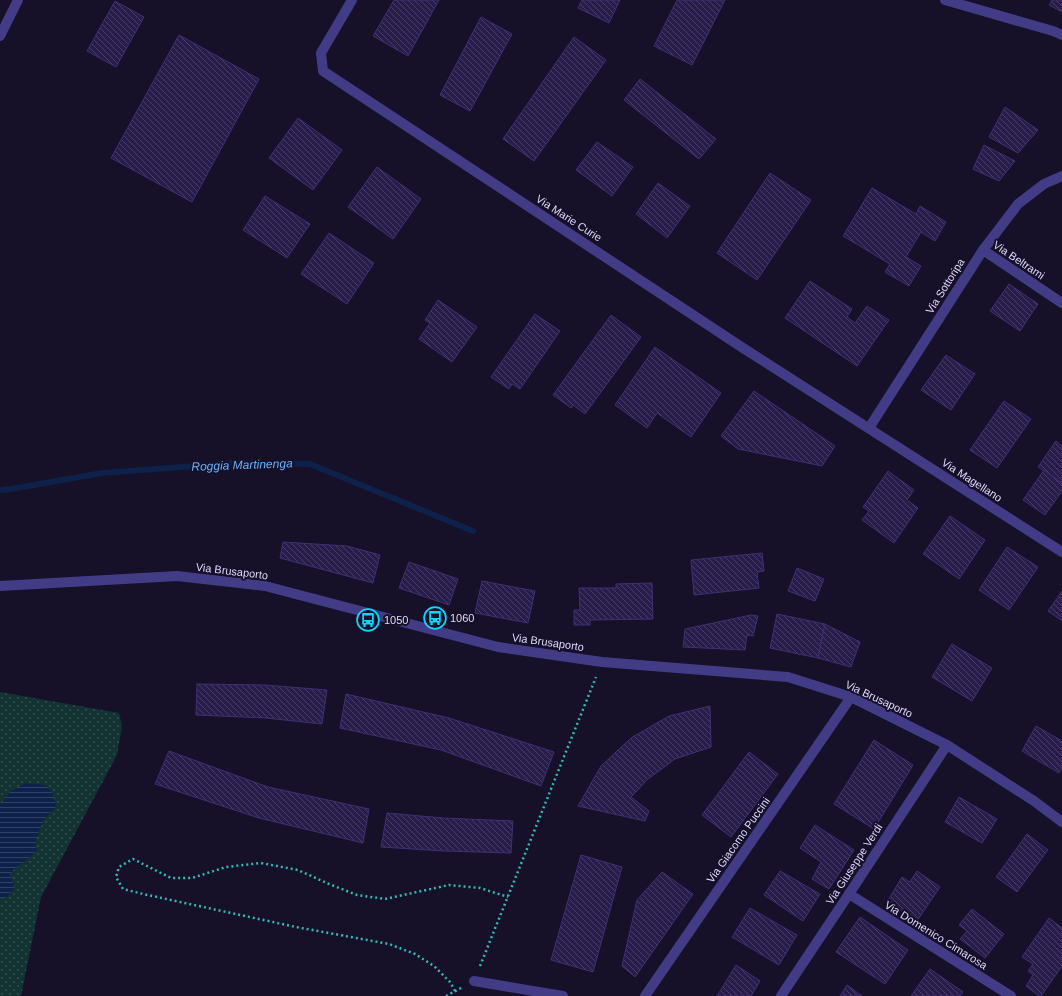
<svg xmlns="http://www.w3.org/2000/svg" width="1062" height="996" font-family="Arial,sans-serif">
	<defs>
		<pattern id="garden-dots" width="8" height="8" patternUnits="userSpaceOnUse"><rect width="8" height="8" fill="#133333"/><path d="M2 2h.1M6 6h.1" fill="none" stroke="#355052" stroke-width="1.8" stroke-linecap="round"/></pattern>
		<pattern id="water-rules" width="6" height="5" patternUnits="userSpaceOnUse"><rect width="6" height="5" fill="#0d214b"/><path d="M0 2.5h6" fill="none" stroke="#304166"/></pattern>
		<pattern id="building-back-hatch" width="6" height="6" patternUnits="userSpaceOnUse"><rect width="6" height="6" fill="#281d4a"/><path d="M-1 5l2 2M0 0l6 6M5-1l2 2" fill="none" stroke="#473d65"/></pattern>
	</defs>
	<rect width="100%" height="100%" fill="#161029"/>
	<path fill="url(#garden-dots)" d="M0,692L119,713L122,726L117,755L41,897L21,996H0Z"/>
	<path fill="url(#water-rules)" d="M26,783C49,785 51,784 56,807L44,819L35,841L37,851L10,873L15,888L7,897L0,899V805L11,791Z"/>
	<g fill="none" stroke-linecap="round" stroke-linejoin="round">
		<path stroke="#0d214b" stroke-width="6" d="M0,490L11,489L102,473L236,463L310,464L473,531"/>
	</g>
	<g fill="url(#building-back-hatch)" stroke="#402f75">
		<path d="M394,0H439L408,56L373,36Z"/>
		<path d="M582,0H620L609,23L578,8Z"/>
		<path d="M677,0H725L692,65L654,46Z"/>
		<path d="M1052,0H1062V12L1049,5Z"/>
		<path d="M115,1L144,17L116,67L87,51Z"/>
		<path d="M481,17L512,34L470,111L440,95Z"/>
		<path d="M179,35L259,79L192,202L111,158Z"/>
		<path d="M574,37L606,60L534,161L503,139Z"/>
		<path d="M640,79L716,139L699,159L624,100Z"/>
		<path d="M1005,107L1038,130L1018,153L989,137Z"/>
		<path d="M298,118L342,150L313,190L269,158Z"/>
		<path d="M597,142L633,167L612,196L576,170Z"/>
		<path d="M984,145L1015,161L999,181L973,169Z"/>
		<path d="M377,167L421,199L393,239L348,207Z"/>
		<path d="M770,173L811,200L757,280L717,253Z"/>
		<path d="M658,183L690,206L667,238L636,214Z"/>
		<path d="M872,188L916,214L920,206L946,222L935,241L921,232L906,257L921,266L909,286L885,272L890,264L843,236Z"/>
		<path d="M265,196L310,224L287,258L243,230Z"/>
		<path d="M329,233L374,263L347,304L301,274Z"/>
		<path d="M810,281L852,309L847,317L855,323L867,306L889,320L857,366L785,318Z"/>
		<path d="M1009,284L1038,304L1020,331L990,311Z"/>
		<path d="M438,300L477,327L452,362L419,339L430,323L425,320Z"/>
		<path d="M535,314L560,331L520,389L512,384L509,389L491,377Z"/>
		<path d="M611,315L641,337L585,414L573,405L571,408L553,395Z"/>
		<path d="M655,347L721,393L691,437L657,413L647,428L615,405Z"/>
		<path d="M946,355L975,374L951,410L921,390Z"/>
		<path d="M754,391L835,446L822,466L738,449L721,436Z"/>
		<path d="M1004,401L1031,419L997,468L970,450Z"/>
		<path d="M1056,441L1062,446V483L1038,467Z"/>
		<path d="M1044,470L1062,483V491L1045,515L1023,500Z"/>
		<path d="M888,471L914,490L907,500L918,508L894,543L862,520L869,511L863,507Z"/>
		<path d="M950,516L985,540L959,579L923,554Z"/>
		<path d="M283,542L347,546L380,555L373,583L280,558Z"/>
		<path d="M1007,547L1038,567L1009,610L979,590Z"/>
		<path d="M762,553L764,571L757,572L759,588L694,595L691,560Z"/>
		<path d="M409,562L458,579L449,605L399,588Z"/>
		<path d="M797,568L824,579L815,601L788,591Z"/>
		<path d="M482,581L535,591L528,623L475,613Z"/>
		<path d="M652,583L653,619L590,620V625H574V610H580L579,588H616V584Z"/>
		<path d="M1062,591V621L1048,611Z"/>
		<path d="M777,614L825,624L818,658L770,648Z"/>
		<path d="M751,615L758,616L753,636L747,635L745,650L683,647L685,629Z"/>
		<path d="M825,624L860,642L851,667L818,658Z"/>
		<path d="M952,644L992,668L972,701L932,677Z"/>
		<path d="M197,684L265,685L327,690L322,724L266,718L196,715Z"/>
		<path d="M346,694L449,718L554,752L541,786L441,750L340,728Z"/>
		<path d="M710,706L711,747L675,759L648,779L631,797L649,811L645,821L578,806L601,766L631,738L669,716Z"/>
		<path d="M1036,726L1062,741V768L1059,773L1022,751Z"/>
		<path d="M874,740L913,765L874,829L834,804Z"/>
		<path d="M169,751L268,787L369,809L363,843L259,818L155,784Z"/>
		<path d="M749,752L778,774L731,837L702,815Z"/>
		<path d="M959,797L997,819L982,843L945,822Z"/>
		<path d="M387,813L443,818L513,821L511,853L444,851L381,847Z"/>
		<path d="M815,825L854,850L829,889L812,879L821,862L800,848Z"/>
		<path d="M1027,834L1048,850L1017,892L996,877Z"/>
		<path d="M581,855L622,867L593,972L551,960Z"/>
		<path d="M780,871L820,894L803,921L764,895Z"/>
		<path d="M917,871L940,887L917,921L887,902L902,877L910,882Z"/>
		<path d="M662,872L693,894L635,977L622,966L637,900Z"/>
		<path d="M750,908L797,935L779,965L732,937Z"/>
		<path d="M972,909L1004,934L985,958L960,939L967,931L959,925Z"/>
		<path d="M860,917L908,950L885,984L836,952Z"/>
		<path d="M1049,918L1062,928V966L1041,996H1039L1026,986L1033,975L1028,971L1033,964L1022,957Z"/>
		<path d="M736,965L760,981L751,996H717Z"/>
		<path d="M930,969L963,992L960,996H911Z"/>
		<path d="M847,985L862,996H840Z"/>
	</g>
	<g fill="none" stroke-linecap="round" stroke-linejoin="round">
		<g stroke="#31bab8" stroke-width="2.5" stroke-dasharray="2 3" stroke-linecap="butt">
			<path d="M480,966L596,677"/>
			<path d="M455,991L450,982L434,966L415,954L389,944L296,927L143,894L123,889L116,877L119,867L133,859L171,878H192L226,867L261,863L298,870L329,884L357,895L385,899L449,885L480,888L508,897"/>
			<path d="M446,996L461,988"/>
		</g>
		<g stroke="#423c87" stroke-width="10">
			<path d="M352,0L321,53L323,71L743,348L1062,552"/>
			<path d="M945,0L1053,31L1062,35"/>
			<path d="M0,36L18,0"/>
			<path d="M983,250L1062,303"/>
			<path d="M869,428L983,250L1018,204L1044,184L1062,176"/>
			<path d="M0,586L177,576L265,586L498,647L602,662L788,677L851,697L947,745L1034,801L1062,822"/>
			<path d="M849,894L1011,996"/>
			<path d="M474,981L563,996"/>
			<path d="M645,996L851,697"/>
			<path d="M781,996L849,894L947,745"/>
		</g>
	</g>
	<defs>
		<g id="bus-ring" transform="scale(1.15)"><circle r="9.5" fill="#161029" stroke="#07d9fd" stroke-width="1.5"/><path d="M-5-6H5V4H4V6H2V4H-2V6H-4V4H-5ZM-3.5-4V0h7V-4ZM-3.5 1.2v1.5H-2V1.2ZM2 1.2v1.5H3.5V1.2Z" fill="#07d9fd"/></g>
	</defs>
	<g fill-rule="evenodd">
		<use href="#bus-ring" x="435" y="618"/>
		<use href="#bus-ring" x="368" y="620"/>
	</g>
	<g text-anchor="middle" stroke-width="4" stroke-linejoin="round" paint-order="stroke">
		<g font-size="11" fill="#dfd9ff" stroke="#161029">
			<text transform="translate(569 218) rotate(33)" y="4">Via Marie Curie</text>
			<text transform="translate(1019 260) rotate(34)" y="4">Via Beltrami</text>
			<text transform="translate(945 286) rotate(-58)" y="4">Via Sottoripa</text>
			<text transform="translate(972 480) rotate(33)" y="4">Via Magellano</text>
			<text transform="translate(232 571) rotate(7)" y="4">Via Brusaporto</text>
			<text transform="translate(548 642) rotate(8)" y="4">Via Brusaporto</text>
			<text transform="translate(879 699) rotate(25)" y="4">Via Brusaporto</text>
			<text transform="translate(738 840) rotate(-55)" y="4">Via Giacomo Puccini</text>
			<text transform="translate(854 864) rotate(-57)" y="4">Via Giuseppe Verdi</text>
			<text transform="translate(936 935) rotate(32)" y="4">Via Domenico Cimarosa</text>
		</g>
		<g font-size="11" fill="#dfd9ff" stroke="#161029" text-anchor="start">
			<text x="450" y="622">1060</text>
			<text x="384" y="624">1050</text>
		</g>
		<g font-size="12" font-style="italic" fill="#68b2fe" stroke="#161029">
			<text transform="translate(242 465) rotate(-2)" y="4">Roggia Martinenga</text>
		</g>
	</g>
</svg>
